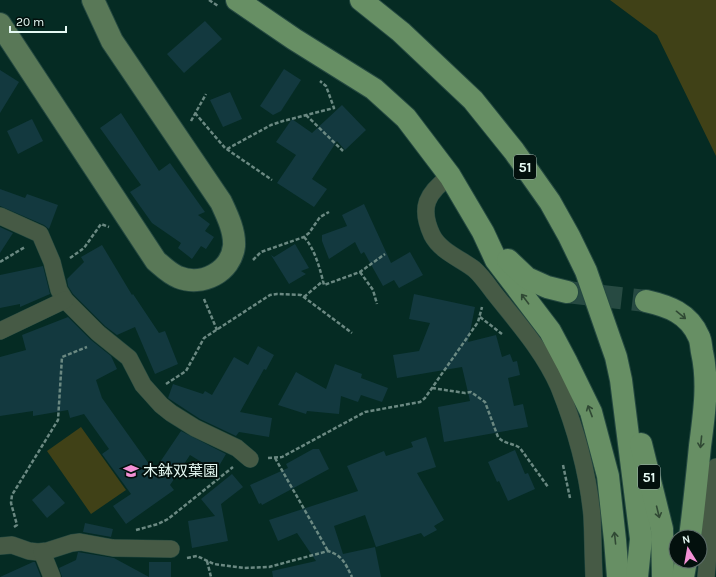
<svg xmlns="http://www.w3.org/2000/svg" width="716" height="577" font-family="Karla,'Noto Sans JP',sans-serif">
	<rect width="100%" height="100%" fill="#052b23"/>
	<g fill="#404117">
		<path d="M610,0H716V156L657,35Z"/>
		<path d="M81,427L126,490L91,514L47,451Z"/>
	</g>
	<g fill="#13393f">
		<path d="M205,21L222,39L184,73L167,54Z"/>
		<path d="M284,69L301,80L281,111L273,115L260,106Z"/>
		<path d="M0,70L19,82L0,113Z"/>
		<path d="M230,92L242,119L223,127L210,100Z"/>
		<path d="M342,105L366,130L345,150L337,141L312,179L327,189L314,207L277,183L296,155L276,142L292,119L312,133Z"/>
		<path d="M121,113L159,171L170,163L205,212L198,215L210,224L205,231L214,237L206,249L201,246L192,259L178,248L181,243L152,223L130,192L141,185L100,128Z"/>
		<path d="M32,119L43,141L18,154L7,131Z"/>
		<path d="M0,189L25,198L27,194L58,205L49,229L44,225L0,206Z"/>
		<path d="M364,204L391,263L410,252L423,275L399,288L394,280L383,286L364,252L361,254L355,242L329,259L322,241V235L347,226L342,215Z"/>
		<path d="M0,227L13,233L0,253Z"/>
		<path d="M295,244L309,268L301,271L306,274L289,284L271,255L274,257Z"/>
		<path d="M102,245L132,295L133,294L159,333L165,331L178,364L155,374L135,327L117,335L105,326L73,294L68,286L67,279L84,262L81,257Z"/>
		<path d="M43,266L50,294L20,307V304L0,308V275Z"/>
		<path d="M414,294L475,307L468,342L496,335L502,357L510,354L513,362L517,361L520,375L508,378L514,406L523,404L528,427L444,442L438,407L470,401L462,367L397,378L393,355L419,351L430,323L409,319Z"/>
		<path d="M68,317L91,340L111,356L117,369L96,380L102,398L154,471L181,431L226,454L216,471L190,455L170,485L174,490L126,524L113,506L131,494L102,454L109,449L84,414L70,418L68,410L33,416V411L0,416V357L26,350L22,335Z"/>
		<path d="M258,346L274,355L266,370L264,369L240,412L272,418L269,437L239,432L236,436L200,419L168,398L173,384L203,394L205,391L212,395L234,357L248,365Z"/>
		<path d="M335,364L362,374L361,378L388,388L382,402L361,395L358,402L341,396L339,414L307,411L306,414L278,405L296,372L326,389Z"/>
		<path d="M426,437L436,467L417,473L444,520L434,526L437,530L424,537L421,533L376,547L365,515L334,526L343,554L375,547L381,577H273L272,571L316,561L297,533L278,541L269,520L358,491L347,466L384,451L386,456L413,447L411,442Z"/>
		<path d="M313,449H319L329,469L262,505L261,503L259,504L250,485L288,468L286,464Z"/>
		<path d="M515,450L525,474L528,473L535,489L508,501L499,481L497,482L488,462Z"/>
		<path d="M232,474L243,487L221,504L228,541L192,548L188,521L215,516L201,499Z"/>
		<path d="M49,485L65,503L47,518L32,500Z"/>
		<path d="M85,523L113,529L111,537L83,532Z"/>
		<path d="M78,552L114,558L149,577V562H171V577H62L59,568L76,560Z"/>
		<path d="M33,562H35L41,577H0Z"/>
	</g>
	<g fill="none" stroke-linecap="round" stroke-linejoin="round">
		<path stroke="#274a42" stroke-width="22" stroke-dasharray="22 11" stroke-linecap="butt" d="M567,292L646,301"/>
		<g stroke="#244840" stroke-width="18">
			<g id="street">
				<path d="M450,176C427,193 419,207 432,235C440,251 461,259 474,269C482,276 488,285 494,293C517,322 544,352 559,387C575,427 588,473 592,516C593,536 593,557 594,577"/>
				<path d="M0,216L40,234L52,262L59,290L65,300L98,333L129,358L143,385L161,405L171,413L195,428L237,448L250,459"/>
				<path d="M0,331L65,300"/>
				<path d="M0,546L12,545L29,551L38,552L47,551L72,543L80,542L113,548L171,549"/>
				<path d="M42,552L52,577"/>
				<path d="M706,577L716,467"/>
			</g>
		</g>
		<g stroke="#244840" stroke-width="24">
			<path id="secondary" d="M0,24L156,261C163,267 170,274 178,277C202,287 231,272 234,246C235,231 227,215 221,202L112,41L93,0"/>
		</g>
		<g stroke="#244840" stroke-width="24">
			<g id="primary">
				<path d="M237,0L294,39L374,89L406,118L450,176L483,232L496,260L550,331L567,363L591,412L608,476L615,540L618,577"/>
				<path d="M361,0L401,32L473,100L514,151L550,202L569,236L586,271L616,357L621,380L641,539L637,577"/>
				<path d="M508,260L527,278L547,287L567,292"/>
				<path d="M646,301C668,306 689,313 699,337C701,341 701,347 702,352C709,383 704,415 700,446C697,476 694,507 690,537"/>
				<path d="M641,444L662,529L663,577"/>
				<path d="M683,577L686,561"/>
			</g>
		</g>
		<g stroke="#6b8982" stroke-width="2.5" stroke-dasharray="4 2" stroke-linecap="butt">
			<path d="M209,0L218,6"/>
			<path d="M195,113L225,148L272,180"/>
			<path d="M306,115L343,151"/>
			<path d="M191,121L206,94"/>
			<path d="M227,149L271,125L283,121L334,108L326,86L320,81"/>
			<path d="M304,237C315,249 320,269 324,285L360,272L385,254"/>
			<path d="M70,258L84,248L101,224L109,227"/>
			<path d="M253,260L261,252L304,237L309,233L320,217L329,212"/>
			<path d="M0,262L25,247"/>
			<path d="M360,272L373,290L377,304"/>
			<path d="M304,297L323,281"/>
			<path d="M204,299L217,330"/>
			<path d="M480,317L502,334"/>
			<path d="M166,384L186,371L204,338L270,295L277,294L301,295L352,333"/>
			<path d="M432,388L465,393L471,392L485,402L498,437C504,444 513,443 520,448L548,487"/>
			<path d="M268,458L282,457L365,412L420,402L425,398L478,322L482,307"/>
			<path d="M275,458L328,551"/>
			<path d="M563,465L570,498"/>
			<path d="M14,527L17,525L11,503L12,495L58,420L62,357L87,347"/>
			<path d="M136,530L158,524L168,519L233,467"/>
			<path d="M187,558L197,556L214,564L244,568L269,567L328,551C343,556 345,563 352,577"/>
			<path d="M207,561L211,577"/>
		</g>
		<use href="#street" stroke="#465a45" stroke-width="17"/>
		<use href="#secondary" stroke="#597857" stroke-width="22"/>
		<use href="#primary" stroke="#678f64" stroke-width="22"/>
	</g>
	<defs><path id="oneway-shaft" d="M-6 0H5M1.5-3L5.5 0L1.5 3" fill="none" stroke-width="1.6" stroke-linecap="round" stroke-linejoin="round"/></defs>
	<g stroke="#304934">
		<use href="#oneway-shaft" transform="translate(525 299) rotate(-127)"/>
		<use href="#oneway-shaft" transform="translate(681 315) rotate(39)"/>
		<use href="#oneway-shaft" transform="translate(590 411) rotate(-111)"/>
		<use href="#oneway-shaft" transform="translate(701 442) rotate(96)"/>
		<use href="#oneway-shaft" transform="translate(658 512) rotate(76)"/>
		<use href="#oneway-shaft" transform="translate(615 538) rotate(-96)"/>
	</g>
	<defs>
		<g id="school-bare" transform="scale(1.2)"><path d="M0-5L7-2L0 1L-7-2ZM-4 1L0 2.5L4 1V4Q0 6-4 4Z" fill="#f391d5" stroke="#03100d" stroke-width="2.5" paint-order="stroke"/></g>
	</defs>
	<g fill-rule="evenodd">
		<use href="#school-bare" x="131" y="471"/>
	</g>
	<g text-anchor="middle" stroke-width="4" stroke-linejoin="round" paint-order="stroke">
		<g fill="#03100d" stroke="#a1b3ae" stroke-width="1">
			<rect x="514" y="155" width="22" height="24" rx="3"/>
			<rect x="638" y="465" width="22" height="24" rx="3"/>
		</g>
		<g font-size="14" font-weight="bold" fill="#e5f9f3">
			<text x="525" y="172">51</text>
			<text x="649" y="482">51</text>
		</g>
		<g font-size="15" fill="#e5f9f3" stroke="#03100d" text-anchor="start">
			<text x="143" y="476">木鉢双葉園</text>
		</g>
	</g>
	<g transform="translate(688 549) rotate(349)"><circle r="19" fill="#03100d" stroke="#5d6d69"/>
	<path d="M0-3L7 15L0 10L-7 15Z" fill="#f391d5"/>
	<text y="-6" font-size="11" font-weight="bold" text-anchor="middle" fill="#e5f9f3">N</text>
	</g>
	<path d="M10 26v6h56v-6" fill="none" stroke="#e5f9f3" stroke-width="2"/>
	<text x="16" y="26" font-size="12" fill="#e5f9f3" stroke="#03100d" stroke-width="3" paint-order="stroke">20 m</text>
</svg>
